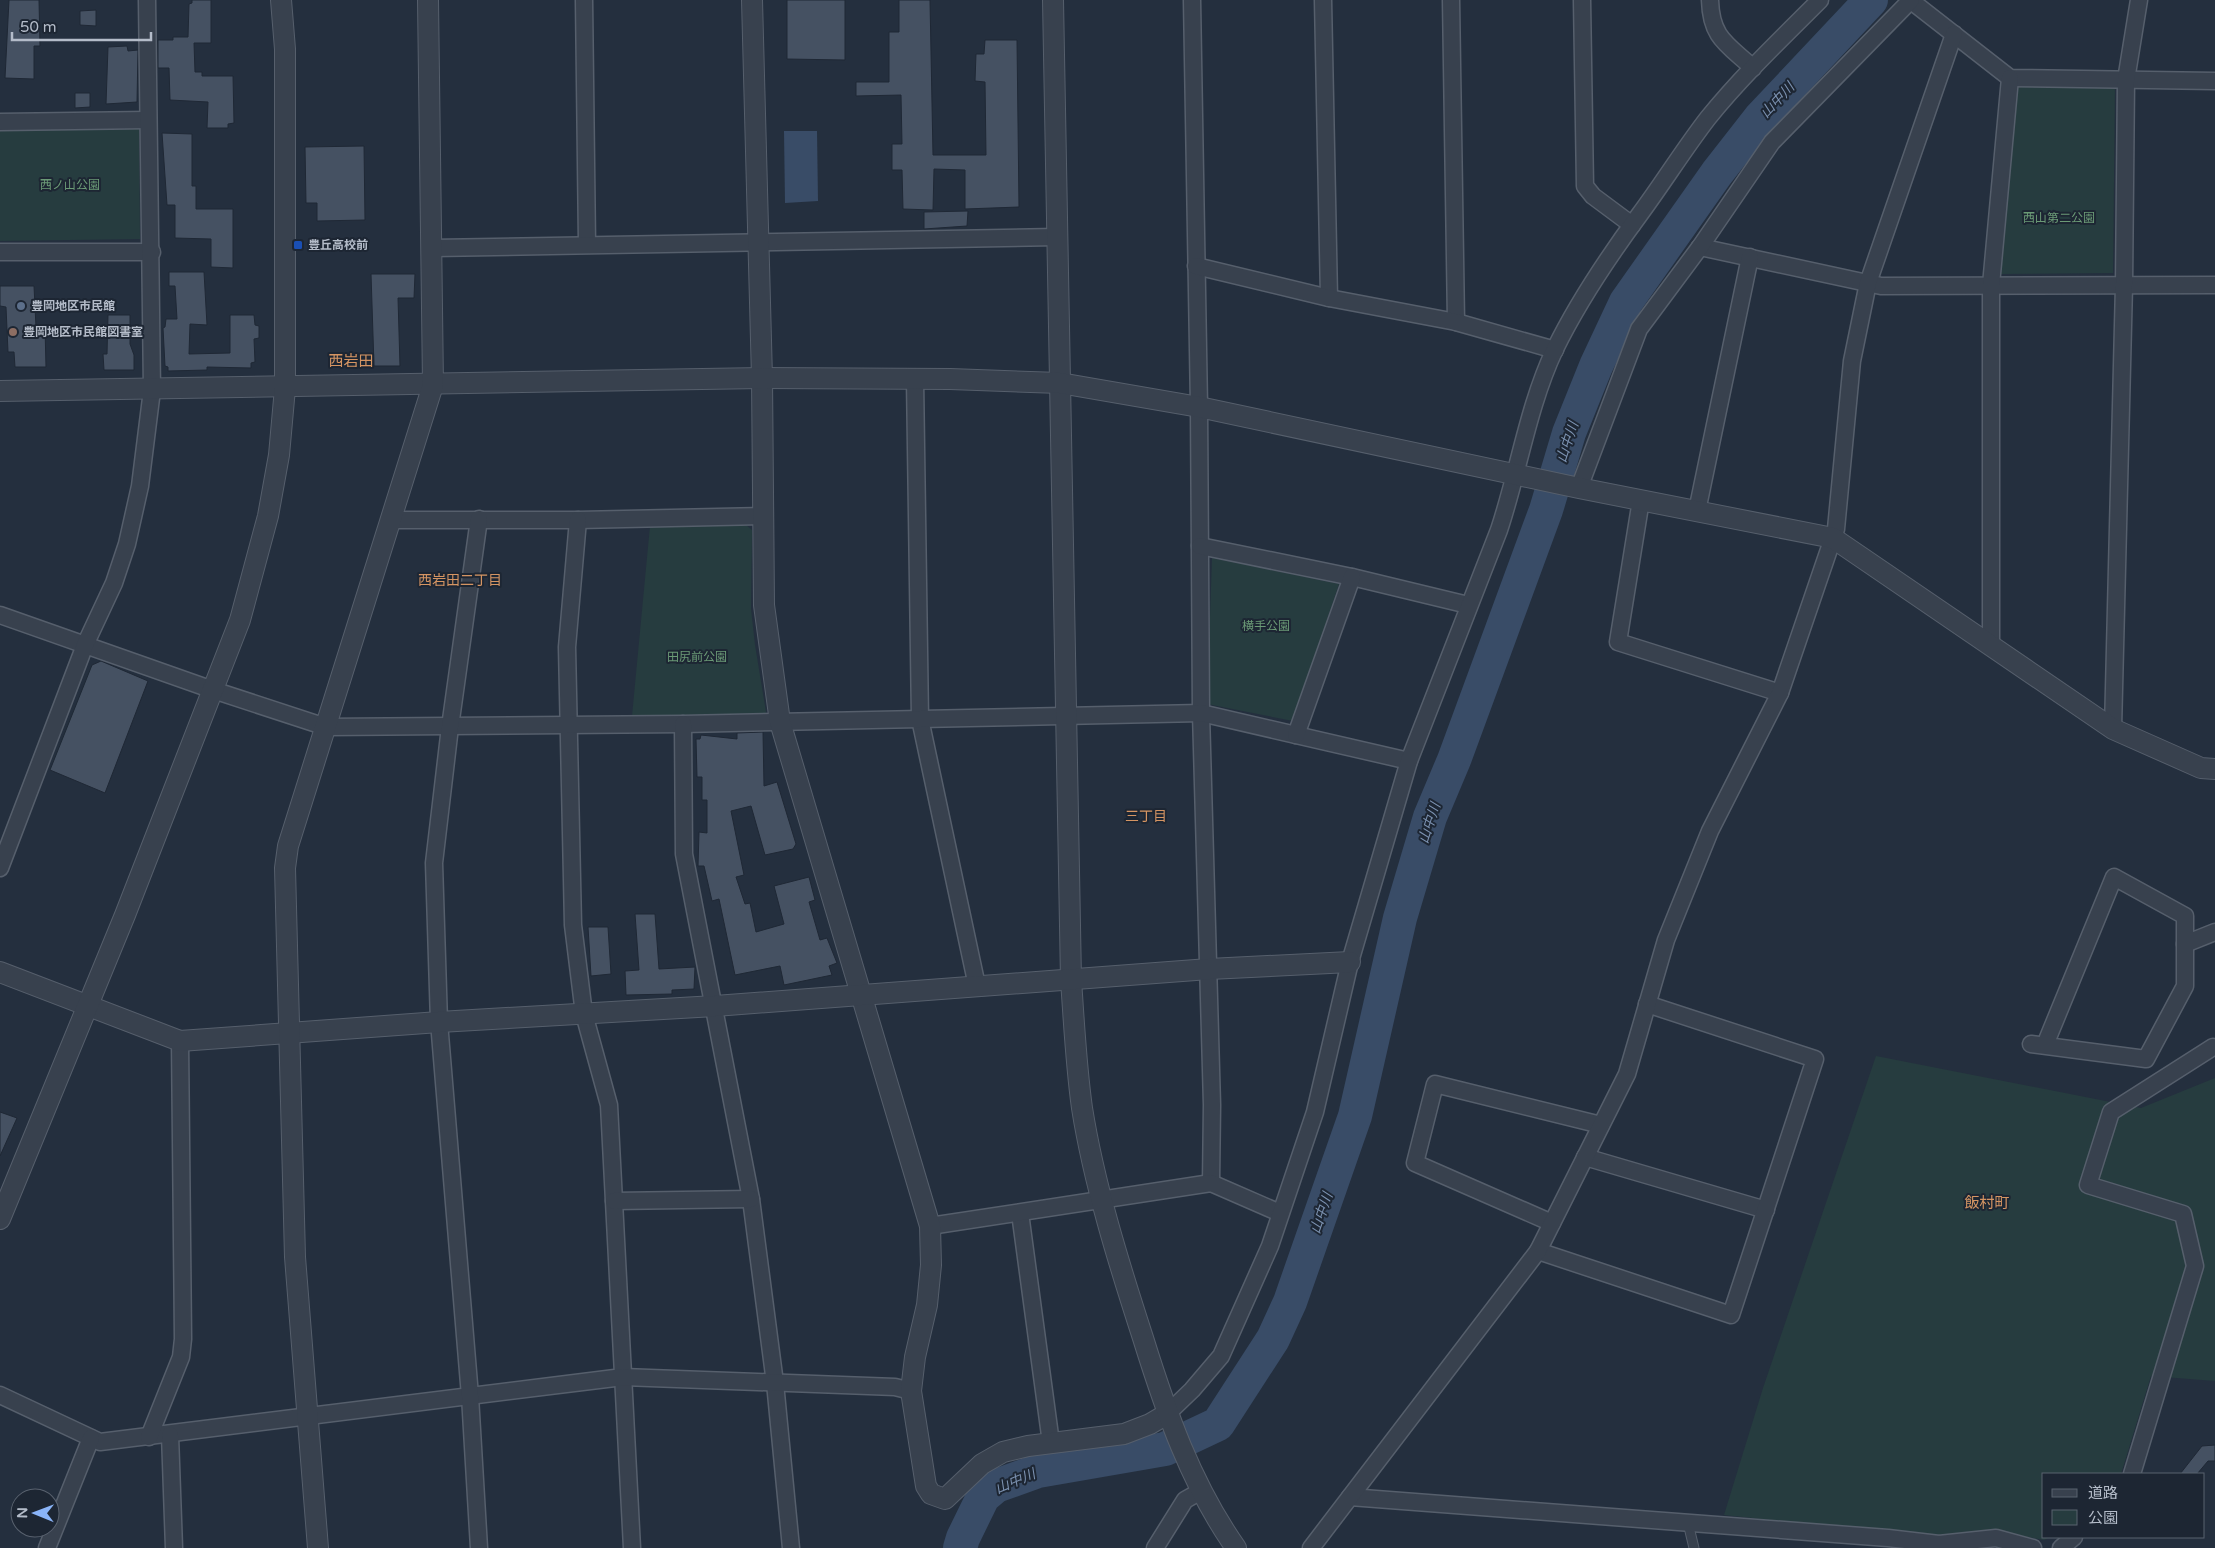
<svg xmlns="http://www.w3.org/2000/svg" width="2215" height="1548" font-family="'Varela Round','Noto Sans JP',sans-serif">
	<rect width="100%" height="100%" fill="#242f3e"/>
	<g fill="#263c3f">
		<path d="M2017,85L2115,86L2113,273L1999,274Z"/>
		<path d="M139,128L140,239L0,241V130Z"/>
		<path d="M746,525L752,530L751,609L755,645L766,712L763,716H632L650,526Z"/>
		<path d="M1212,558L1339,584L1293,721L1207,704Z"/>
		<path d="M1876,1056L2141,1108L2215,1078V1381L2151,1376L2121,1474H2044V1537H2050L2044,1540L1989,1530L1935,1538L1724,1515L1763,1388Z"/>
	</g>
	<path fill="#394c67" d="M784,131H817L818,201L785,203Z"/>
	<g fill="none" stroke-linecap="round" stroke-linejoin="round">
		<path stroke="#394c67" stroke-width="34" d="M960,1548L963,1538L983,1497L996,1486L1038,1471L1165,1449L1218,1424L1273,1339L1290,1302L1355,1116L1400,918L1430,817L1454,760L1546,510L1569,433L1596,366L1626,302L1717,173L1760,118L1871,0"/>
	</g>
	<g fill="#455162" stroke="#1f2835">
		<path d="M9,0H39L40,46H34V79L5,78Z"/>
		<path d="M192,0H211V43H194L195,72H202V76H233L234,123L228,124V128H207L208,102L170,100L169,68H158V40H173V37H188L189,4L192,3Z"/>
		<path d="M787,0H845V60L787,59Z"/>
		<path d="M899,0H930L933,155H986L985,82L975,81L976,54H984L985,40H1017L1019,207L965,209V170L934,169L933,210L903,209L902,170H892V144H902L901,95L856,96V82H889V32H899Z"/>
		<path d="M96,10V26L80,25V11Z"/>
		<path d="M127,46L128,51L138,50L137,102L106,104L108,47Z"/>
		<path d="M75,93H90V107L75,108Z"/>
		<path d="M162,133L192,134V186H196V209H233V268L211,267V239L175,238V205H167Z"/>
		<path d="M364,146L365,220L317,221V203H306L305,147Z"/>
		<path d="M968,211L967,226L924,229V212Z"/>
		<path d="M169,272H204L207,325L190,324L189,354L230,353V315H254L255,325L259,326V338L254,339L255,362L251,363V368L207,367V370L168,371V367L165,366L163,328L165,327L166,319H177L175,286H169Z"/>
		<path d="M371,274H415L414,298H398L400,366H374Z"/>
		<path d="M0,286H34L36,327H45L46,367H15L14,352H8L6,307L0,306Z"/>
		<path d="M108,315H130V344L134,355V370H104L103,354H107Z"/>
		<path d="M101,661L148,681L105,793L50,770L92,665Z"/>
		<path d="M763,732L764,786L777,782L796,844L793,849L765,855L751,806L731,811L744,875L736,877L745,904L750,903L756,932L784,924L774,886L809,877L815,900L809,902L820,940L827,938L837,963L829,966L832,975L784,985L780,966L735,975L719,899L712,901L704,866H698L699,832L707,833V800H702V777H697L696,739H700L701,735L737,739V733Z"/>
		<path d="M635,914H655L659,969L695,967L694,989L672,990V994L626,995L625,971L639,970Z"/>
		<path d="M588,927H608L611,974L591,976Z"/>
		<path d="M0,1112L17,1118L0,1156Z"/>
		<path d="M2215,1445V1461H2208L2197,1474H2180L2202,1446Z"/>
	</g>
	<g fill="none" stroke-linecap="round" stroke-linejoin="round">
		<g stroke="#565f6c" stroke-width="11">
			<path id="service" d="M1688,1523L1694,1548"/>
		</g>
		<g stroke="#565f6c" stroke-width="19">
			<g id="minor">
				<path d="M584,0L587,244"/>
				<path d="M1192,0L1199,407L1201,713L1212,1105L1211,1183"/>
				<path d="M1323,0L1329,298"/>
				<path d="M1451,0L1456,322"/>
				<path d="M1582,0L1585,186L1593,196L1632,225"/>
				<path d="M1710,0C1711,38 1727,44 1753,68"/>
				<path d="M1910,0L2010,78L2215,81"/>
				<path d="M0,122L148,120"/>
				<path d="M1700,247L1881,286L2215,285"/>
				<path d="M433,248L1057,237"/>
				<path d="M0,252H152"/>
				<path d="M1196,266L1329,298L1456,322L1555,350"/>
				<path d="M915,379L920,719L977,986"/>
				<path d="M1579,488L1639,329L1700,247L1772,142L1911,0"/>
				<path d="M1641,500L1618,642L1780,693"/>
				<path d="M1697,511L1750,257"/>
				<path d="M391,520H578L764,516"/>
				<path d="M578,520L567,647L573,925L584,1014L609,1105L632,1548"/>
				<path d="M1200,546L1352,577L1468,605"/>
				<path d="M0,615L213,690L326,727L683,724L1201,713L1409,761"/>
				<path d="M1991,646V285L2010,78"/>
				<path d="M683,724L684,854L751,1199L775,1383L791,1548"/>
				<path d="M2113,729L2124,285L2126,80L2139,0"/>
				<path d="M1296,735L1352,577"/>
				<path d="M0,868L85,645L114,583L127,544L140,486L152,390L147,0"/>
				<path d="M2185,944L2215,932"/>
				<path d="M2031,1044L2146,1059L2185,986V916L2114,877L2045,1045"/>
				<path d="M1585,1157L1766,1210"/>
				<path d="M614,1201L751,1199"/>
				<path d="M1020,1213L1051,1443"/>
				<path d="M1552,1223L1415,1163L1435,1084L1601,1125"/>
				<path d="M930,1226L1211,1183L1280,1213"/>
				<path d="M1538,1251L1731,1315L1815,1059L1647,1004"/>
				<path d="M0,1395L100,1442L623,1377L895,1387L911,1391"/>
				<path d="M1167,1414L1192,1390L1221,1356L1270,1246L1315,1112L1350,962L1409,761L1499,530C1519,470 1528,406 1555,349C1578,302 1609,256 1640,214C1663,183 1684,149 1708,118C1742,76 1782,38 1820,0"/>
				<path d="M170,1435L174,1548"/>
				<path d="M149,1437L181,1357L183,1339L180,1041"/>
				<path d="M2132,1474L2195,1266L2183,1214L2088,1185L2111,1112L2213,1047"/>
				<path d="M1350,1497L1888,1538L1939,1544L1996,1538L2033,1548"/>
				<path d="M47,1548L91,1438"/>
				<path d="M479,1548L470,1396L439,1022L434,863L450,727L479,519"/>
				<path d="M1155,1548L1185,1500L1201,1491"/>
				<path d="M1311,1548L1538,1251L1627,1074L1666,940L1710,831L1780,693L1836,529L1852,361L1868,283L1954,34"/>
				<path d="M2061,1548L2074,1537"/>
			</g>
		</g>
		<g stroke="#565f6c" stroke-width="22">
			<g id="tertiary">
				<path d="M752,0L762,378L764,605L780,722L930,1226L931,1265L927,1305L915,1357L911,1391L926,1486L931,1494L945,1499L982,1464L1003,1452L1028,1446L1124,1434L1150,1424L1167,1414"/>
				<path d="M1053,0L1071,980C1074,1022 1076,1065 1082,1108C1094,1184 1119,1264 1143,1338C1166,1412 1191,1484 1236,1548"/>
				<path d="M0,391L762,378L950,379L1060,383L1199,407L1579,488L1833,538L2113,729L2201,768L2215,769"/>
				<path d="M0,972L180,1041L439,1022L715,1006L1209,969L1350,962"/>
				<path d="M0,1219L125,915L240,620L268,516L279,455L285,388V49L281,0"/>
				<path d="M318,1548L295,1257L285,868L288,846L433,385L428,0"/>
			</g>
		</g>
		<use href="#service" stroke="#38414e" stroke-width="9"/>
		<use href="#minor" stroke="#38414e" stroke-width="16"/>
		<use href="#tertiary" stroke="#38414e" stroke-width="20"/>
	</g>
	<rect fill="#1a4fb4" stroke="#1d2633" stroke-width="2" x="293" y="240" width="10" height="10" rx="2.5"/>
	<circle fill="#5c6f8a" stroke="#1d2633" stroke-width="2" cx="21" cy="306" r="5"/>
	<circle fill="#8d6e63" stroke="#1d2633" stroke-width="2" cx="13" cy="332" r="5"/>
	<g text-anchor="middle" stroke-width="4" stroke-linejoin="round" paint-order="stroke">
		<g font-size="12" fill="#6b9a76" stroke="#1d2633">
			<text x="70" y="189">西ノ山公園</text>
			<text x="2059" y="222">西山第二公園</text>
			<text x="1266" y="630">横手公園</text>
			<text x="697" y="661">田尻前公園</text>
		</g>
		<g font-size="12" font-weight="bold" fill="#b4bcc9" stroke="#1d2633" text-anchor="start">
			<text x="308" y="249">豊丘高校前</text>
			<text x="31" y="310">豊岡地区市民館</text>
			<text x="23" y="336">豊岡地区市民館図書室</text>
		</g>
		<g font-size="14" font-style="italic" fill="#7c92b1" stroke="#1d2633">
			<text transform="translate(1777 100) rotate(-47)" y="5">山中川</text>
			<text transform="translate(1567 442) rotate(-72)" y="5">山中川</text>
			<text transform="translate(1429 823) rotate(-72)" y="5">山中川</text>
			<text transform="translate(1321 1213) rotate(-71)" y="5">山中川</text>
			<text transform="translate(1015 1481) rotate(-23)" y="5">山中川</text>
		</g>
		<g font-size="14" fill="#d59563" stroke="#1d2633">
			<text x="460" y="585">西岩田二丁目</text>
			<text x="1146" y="821">三丁目</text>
		</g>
		<g font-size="15" fill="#d59563" stroke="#1d2633">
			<text x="351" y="366">西岩田</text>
			<text x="1987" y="1208">飯村町</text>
		</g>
	</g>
	<rect x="2042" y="1473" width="162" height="65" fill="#1d2633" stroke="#59626f"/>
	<rect x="2052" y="1489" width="25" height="8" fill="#38414e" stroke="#59626f"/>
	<text x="2088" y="1498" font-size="15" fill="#b4bcc9">道路</text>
	<rect x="2052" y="1510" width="25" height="15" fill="#263c3f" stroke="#59626f"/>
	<text x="2088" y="1523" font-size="15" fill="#b4bcc9">公園</text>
	<g transform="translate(35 1513) rotate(271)"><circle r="24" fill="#1d2633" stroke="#59626f"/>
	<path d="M0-4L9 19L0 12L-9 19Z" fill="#8ab4f8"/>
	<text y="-8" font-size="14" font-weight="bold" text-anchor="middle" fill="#b4bcc9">N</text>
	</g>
	<path d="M12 32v8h139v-8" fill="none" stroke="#b4bcc9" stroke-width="2.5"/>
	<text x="20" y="32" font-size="15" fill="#b4bcc9" stroke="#1d2633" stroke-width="4" paint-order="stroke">50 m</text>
</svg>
